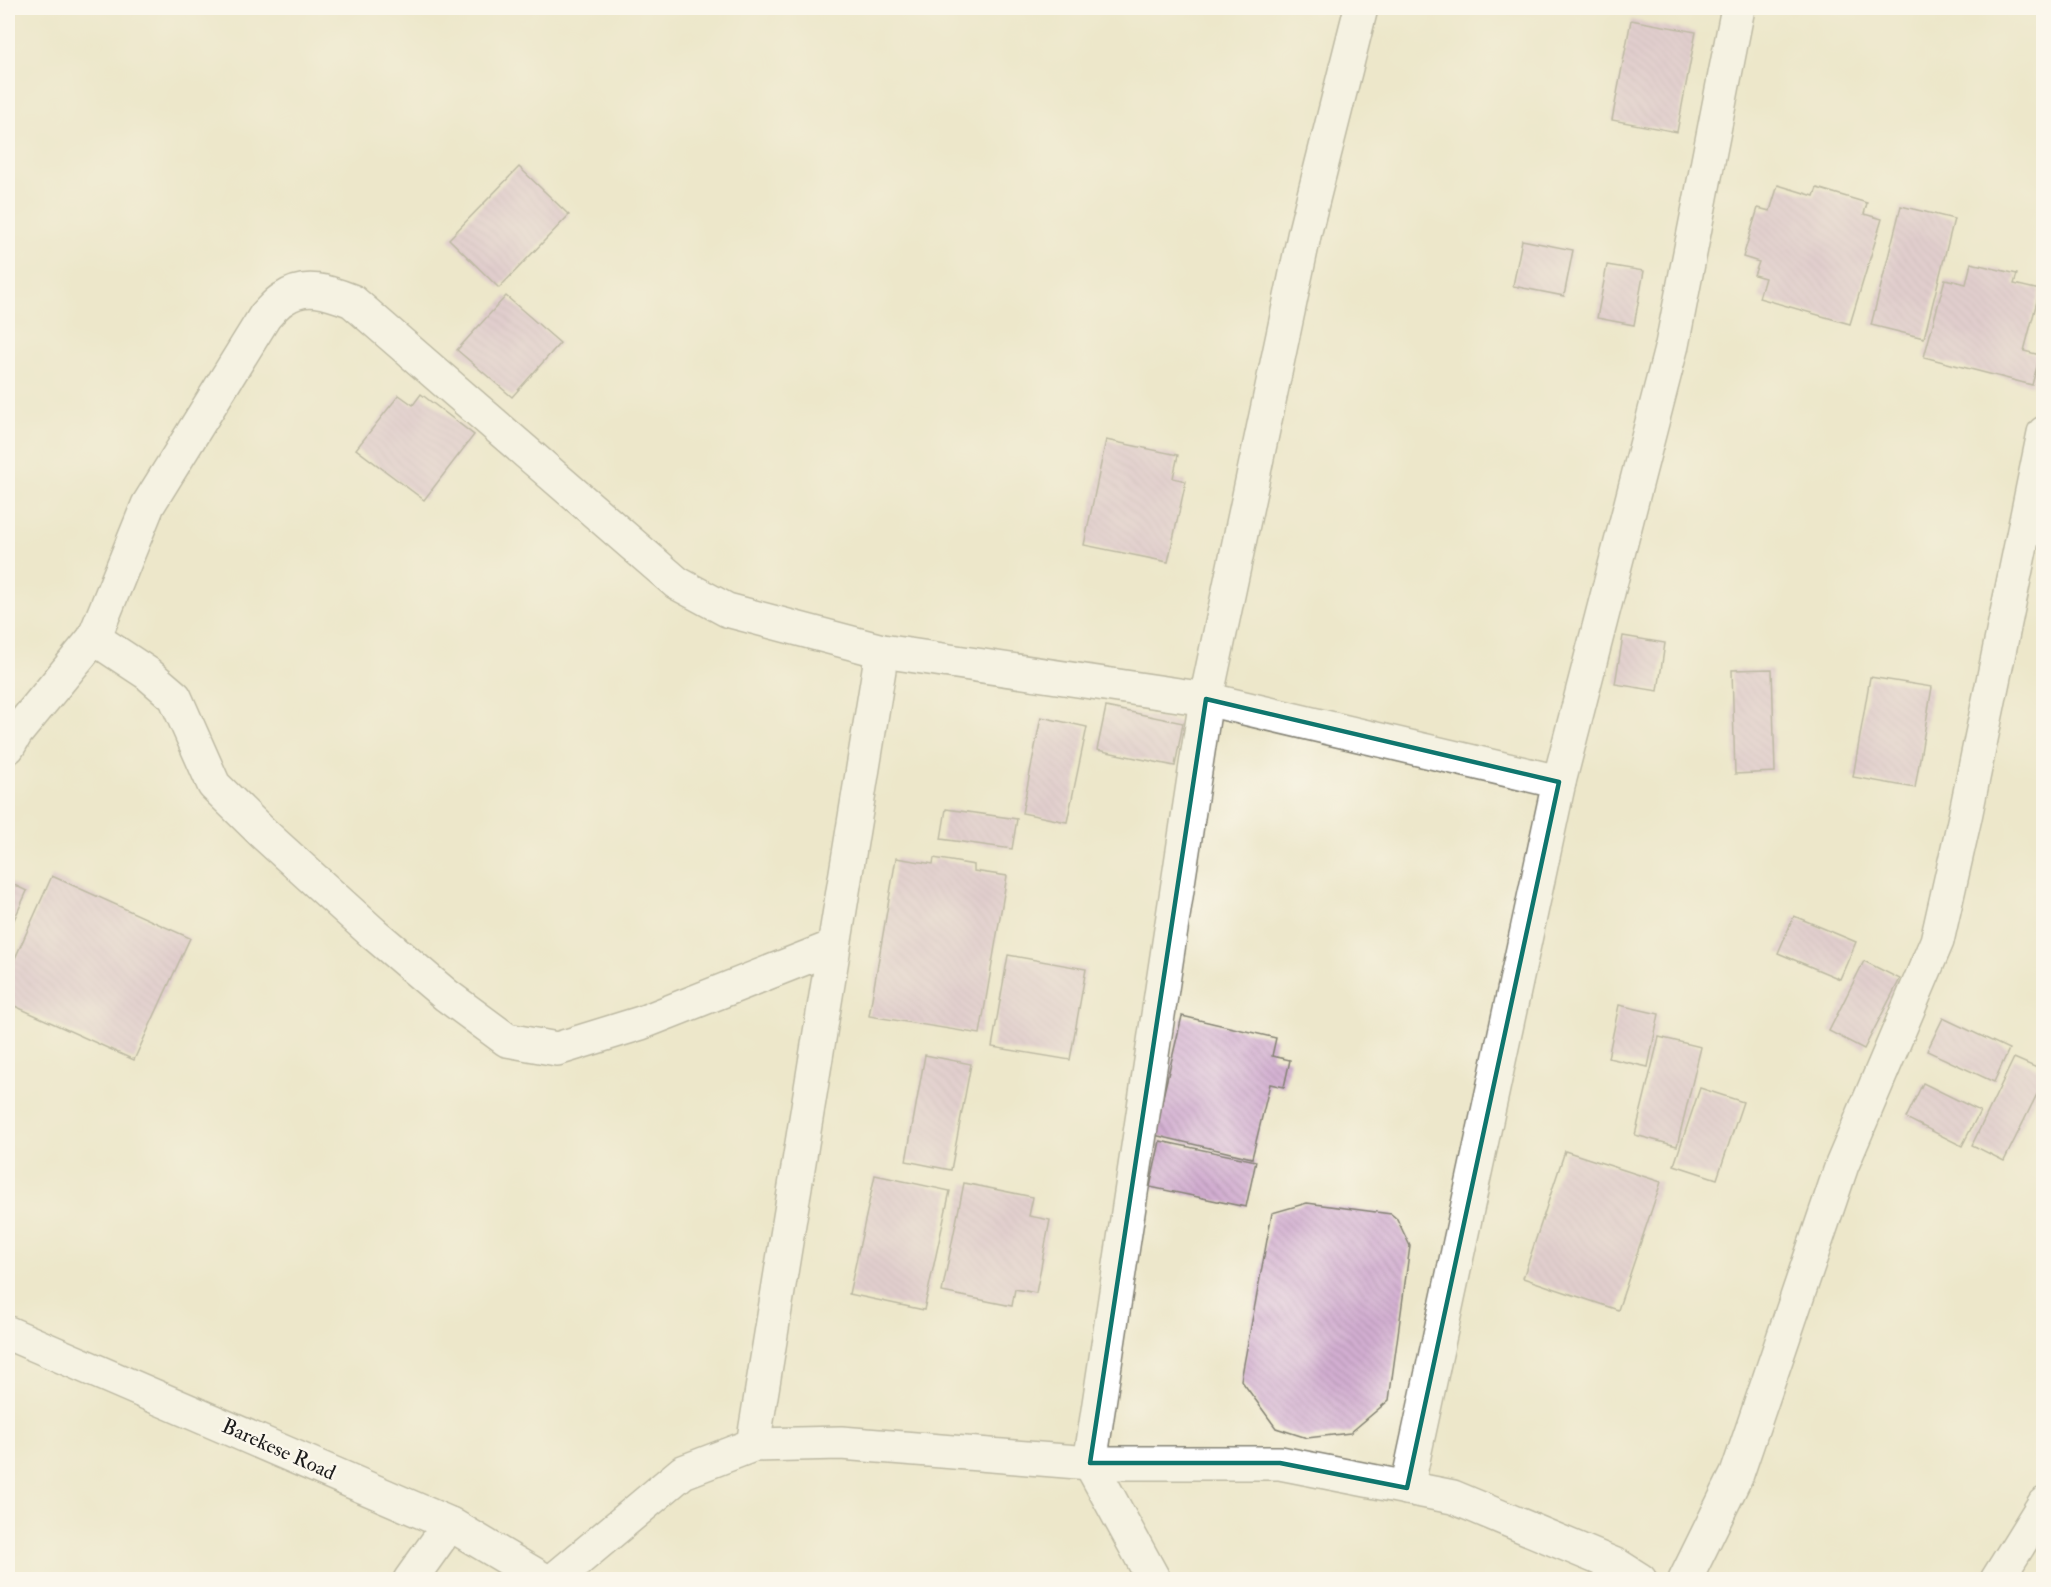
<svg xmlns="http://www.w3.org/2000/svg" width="2051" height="1587" font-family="'IM FELL Double Pica',serif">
	<defs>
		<pattern id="building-back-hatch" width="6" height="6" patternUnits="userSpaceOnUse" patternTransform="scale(1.5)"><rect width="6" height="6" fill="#d2aed1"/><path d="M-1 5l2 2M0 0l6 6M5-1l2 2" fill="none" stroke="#b495b3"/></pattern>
	</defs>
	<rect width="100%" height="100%" fill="#fbf7ec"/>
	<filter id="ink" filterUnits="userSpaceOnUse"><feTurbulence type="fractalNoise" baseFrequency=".0167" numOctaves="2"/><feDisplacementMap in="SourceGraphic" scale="12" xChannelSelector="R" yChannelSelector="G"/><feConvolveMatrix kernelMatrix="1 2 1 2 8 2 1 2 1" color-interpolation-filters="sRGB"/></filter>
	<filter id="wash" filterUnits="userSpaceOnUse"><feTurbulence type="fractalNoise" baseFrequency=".008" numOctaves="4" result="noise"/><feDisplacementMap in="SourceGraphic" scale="24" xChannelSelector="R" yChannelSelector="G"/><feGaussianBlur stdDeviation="1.35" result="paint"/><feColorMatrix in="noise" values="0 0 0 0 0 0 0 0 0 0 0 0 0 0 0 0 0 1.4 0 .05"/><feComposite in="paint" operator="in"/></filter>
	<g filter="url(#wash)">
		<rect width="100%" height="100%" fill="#ede7cb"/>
		<g id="blocks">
			<g fill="url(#building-back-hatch)">
				<path d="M1631,20L1696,32L1677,132L1612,120Z"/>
				<path d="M519,167L569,215L499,288L449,239Z"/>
				<path d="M1778,185L1814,196L1817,188L1867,203L1864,214L1882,219L1850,324L1759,298L1765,278L1754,275L1759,262L1743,257L1758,208L1770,211Z"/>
				<path d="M1901,206L1954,219L1924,338L1871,325Z"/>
				<path d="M1522,240L1573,250L1564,296L1513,286Z"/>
				<path d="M1971,263L2017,274L2014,284L2040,290L2024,351L2040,355L2032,385L1924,357L1945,279L1966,284Z"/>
				<path d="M1607,265L1644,271L1634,325L1597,318Z"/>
				<path d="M506,296L560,343L512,397L457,350Z"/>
				<path d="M421,394L474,435L424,500L356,449L399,395L413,405Z"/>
				<path d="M1106,440L1178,455L1173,478L1186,481L1168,562L1084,545Z"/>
				<path d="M1623,636L1665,643L1658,691L1615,684Z"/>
				<path d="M1772,669L1775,772L1735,774L1732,670Z"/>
				<path d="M1870,677L1932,687L1915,788L1853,777Z"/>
				<path d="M1106,707L1183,723L1175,766L1097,750Z"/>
				<path d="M1041,717L1087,727L1067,822L1022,813Z"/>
				<path d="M946,809L1017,819L1012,849L941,839Z"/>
				<path d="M896,858L933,864L934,858L974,865V871L1007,876L980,1034L869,1016Z"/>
				<path d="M52,876L190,938L134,1060L8,1003V974Z"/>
				<path d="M8,882L27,891L8,933Z"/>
				<path d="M1794,916L1856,942L1840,979L1778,953Z"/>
				<path d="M1008,955L1086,969L1070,1060L992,1047Z"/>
				<path d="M1864,961L1900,979L1864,1049L1829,1031Z"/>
				<path d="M1619,1005L1659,1014L1648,1067L1608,1058Z"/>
				<path d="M1182,1016L1276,1038L1272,1056L1290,1060L1284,1087L1270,1084L1252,1158L1154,1135Z"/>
				<path d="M1943,1018L2009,1049L1994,1082L1927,1051Z"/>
				<path d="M1659,1037L1701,1047L1677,1146L1635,1135Z"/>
				<path d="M925,1055L971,1064L951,1170L906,1161Z"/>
				<path d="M2014,1058L2044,1071V1080L2004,1161L1972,1145Z"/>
				<path d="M1923,1083L1980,1111L1962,1146L1906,1118Z"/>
				<path d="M1700,1088L1743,1102L1717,1179L1674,1165Z"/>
				<path d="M1160,1141L1256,1161L1246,1207L1150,1187Z"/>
				<path d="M1565,1151L1661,1182L1618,1310L1523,1278Z"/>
				<path d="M875,1175L950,1191L924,1310L849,1294Z"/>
				<path d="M964,1183L1033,1197L1029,1216L1050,1220L1036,1293L1015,1289L1012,1306L942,1292Z"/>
				<path d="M1307,1203L1391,1214L1397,1219L1410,1246L1389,1400L1350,1433L1307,1438L1276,1428L1241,1380L1272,1213Z"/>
			</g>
		</g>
	</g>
	<g filter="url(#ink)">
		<use href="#blocks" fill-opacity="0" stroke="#848274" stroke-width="1.5"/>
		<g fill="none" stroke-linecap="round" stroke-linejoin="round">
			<g stroke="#848274" stroke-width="36">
				<g id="minor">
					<path d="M94,638L148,505L265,316C271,310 276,303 283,299C305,283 329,292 352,301L677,583L727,610L882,651"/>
					<path d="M8,747L16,733L94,638L147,673L175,697L214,785L264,834L373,933L446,995L507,1040L557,1049L641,1023L833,947"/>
					<path d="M1559,782L1672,345L1738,8"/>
					<path d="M753,1445L882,651L1206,699L1559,782L1407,1488"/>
					<path d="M410,1580L450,1524"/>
					<path d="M554,1580L683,1472L753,1445L841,1443L1090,1463H1280L1453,1497L1618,1566L1640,1580"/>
					<path d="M1154,1580L1090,1463L1206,699L1305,231L1361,8"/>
					<path d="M1685,1580L1737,1474L1842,1165L1937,941L1965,817L2044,433"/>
					<path d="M1997,1580L2044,1504"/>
				</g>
			</g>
			<g stroke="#848274" stroke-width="36">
				<path id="secondary" d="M8,1333L450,1524L544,1580"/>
			</g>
			<use href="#minor" stroke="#fff" stroke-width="33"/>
			<use href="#secondary" stroke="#fff" stroke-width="33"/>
		</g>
	</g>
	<path d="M0 0H2051V1587H0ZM1206,699L1559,782L1407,1488L1280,1463H1090Z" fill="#ede7cb" fill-opacity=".55" fill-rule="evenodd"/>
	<path fill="none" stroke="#0f766e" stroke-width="4.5" stroke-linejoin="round" d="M1206,699L1559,782L1407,1488L1280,1463H1090Z"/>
	<g text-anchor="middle" stroke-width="5" stroke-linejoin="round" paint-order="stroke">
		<g font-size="21" fill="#1c1c1c" stroke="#fbf7ec">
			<text transform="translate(279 1449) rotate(24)" y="7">Barekese Road</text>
		</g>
	</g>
	<rect width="2051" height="1587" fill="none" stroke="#fbf7ec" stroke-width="30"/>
</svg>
